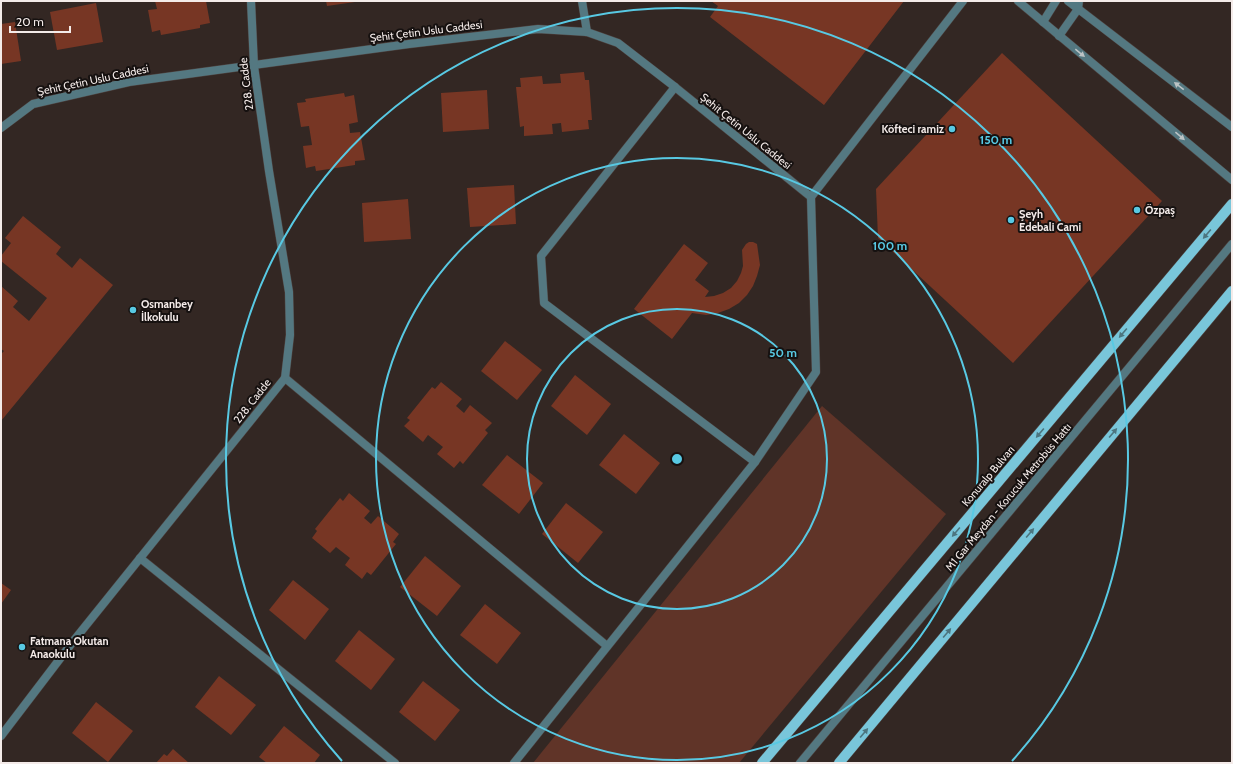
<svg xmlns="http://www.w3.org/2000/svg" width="1233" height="764" font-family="Cabin,sans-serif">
	<rect width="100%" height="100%" fill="#332723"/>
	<path fill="#603428" d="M822,406L946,514L739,763H533Z"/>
	<g fill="#773624">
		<path d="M155,1H206L210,23L200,25V28L161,35L160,30L152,32L148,10L157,9Z"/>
		<path d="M326,1H355V2L327,6Z"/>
		<path d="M711,1H904L824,105L710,17L718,6Z"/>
		<path d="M96,3L103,42L57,50L50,12Z"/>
		<path d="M15,22L21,61L1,64V24Z"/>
		<path d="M1002,53L1162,201L1013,363L878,238L876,189Z"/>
		<path d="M584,72L585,80H589L592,120H588L589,129L562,132L561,123L552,124L553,134L524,136V126L520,127L516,87H521L520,78L542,76L543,84L561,83L560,74Z"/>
		<path d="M487,90L489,129L443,132L441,93Z"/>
		<path d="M344,93L345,97L354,95L358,122L349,124L350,133L360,132L365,160L355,161V165L316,171L315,166L306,168L303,146L312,145L309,126L301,127L297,103L306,102L305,99Z"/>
		<path d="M514,185L516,224L470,227L467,188Z"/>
		<path d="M408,199L411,239L364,242L362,203Z"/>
		<path d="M23,216L61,247L56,254L72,268L80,258L113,285L1,421V354L4,351L1,349V286L18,301L13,307L29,321L47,298L1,261V256L11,243L5,238Z"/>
		<path d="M749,242H753L757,244L760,265L757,276L753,286L747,295L739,303L729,309L718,313L706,315L692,313L672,339L634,309L684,244L708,263L695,280L709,291L705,297L714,296L723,293L731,288L737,281L741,273L743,266L742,250L746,244Z"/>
		<path d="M505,341L542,370L517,400L481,371Z"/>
		<path d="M575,375L611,404L587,435L551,406Z"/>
		<path d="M441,382L462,399L456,406L464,413L470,405L492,423L485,430L488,433L463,464L460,461L454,468L437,454L443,447L428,435L423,442L404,426L410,420L407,418L432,387L435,389Z"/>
		<path d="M624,434L660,463L636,494L599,465Z"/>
		<path d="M507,455L543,483L519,514L482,485Z"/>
		<path d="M349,493L370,511L364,518L371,524L378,516L399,534L393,542L396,544L371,575L367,572L362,579L345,565L350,558L336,547L330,553L312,538L317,531L315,529L340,498L343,501Z"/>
		<path d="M566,503L603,532L578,563L542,534Z"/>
		<path d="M425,556L461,586L437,616L400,587Z"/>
		<path d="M293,580L329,609L305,640L269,610Z"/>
		<path d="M1,583L11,590L1,604Z"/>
		<path d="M485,604L521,633L497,664L460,635Z"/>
		<path d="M359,630L395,659L371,690L335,661Z"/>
		<path d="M219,676L256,705L231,735L195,707Z"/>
		<path d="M423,681L460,710L435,741L399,712Z"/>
		<path d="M96,702L133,731L108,762L72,733Z"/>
		<path d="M284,726L320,755L314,763H267L259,757Z"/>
		<path d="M173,749L189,763H156L164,754L167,756Z"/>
	</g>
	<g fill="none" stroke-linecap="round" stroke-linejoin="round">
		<g stroke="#4e423f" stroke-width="9">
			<g id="service">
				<path d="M1043,22L1056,1"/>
				<path d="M1059,36L1078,9L1079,1"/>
				<path d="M800,763L1232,244"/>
			</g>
		</g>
		<g stroke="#4e423f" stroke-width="9">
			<g id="minor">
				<path d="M582,1L587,32"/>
				<path d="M675,87L541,256L544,303L755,462"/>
				<path d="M1,128L33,104L129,82L409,44L538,29L587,32L618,43L675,87L811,197"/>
				<path d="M285,378L607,646"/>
				<path d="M140,558L395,763"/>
				<path d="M1,736L75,639L285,378L290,335L289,292L269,171L254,66L251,1"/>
				<path d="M514,763L755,462L816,372L811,197L963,1"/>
			</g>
		</g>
		<g stroke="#4e423f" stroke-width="9">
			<g id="tertiary">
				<path d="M1018,1L1232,180"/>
				<path d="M1068,1L1232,127"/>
			</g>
		</g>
		<g stroke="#4e423f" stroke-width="11">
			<g id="primary">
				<path d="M762,763L1232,204"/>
				<path d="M839,763L1232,291"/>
			</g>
		</g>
		<use href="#service" stroke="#547881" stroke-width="8"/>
		<use href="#minor" stroke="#547881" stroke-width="8"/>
		<use href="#tertiary" stroke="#547881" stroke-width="8"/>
		<use href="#primary" stroke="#79c6da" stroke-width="10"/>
	</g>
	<defs><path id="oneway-solid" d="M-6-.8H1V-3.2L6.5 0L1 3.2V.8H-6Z"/></defs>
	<g fill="#bcc3c5">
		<use href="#oneway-solid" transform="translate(1080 53) rotate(39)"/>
		<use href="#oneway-solid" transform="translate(1179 86) rotate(-142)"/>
		<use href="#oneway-solid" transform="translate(1180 136) rotate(40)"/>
	</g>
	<g fill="#4c757f">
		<use href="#oneway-solid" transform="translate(1207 234) rotate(130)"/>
		<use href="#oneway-solid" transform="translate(1123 333) rotate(130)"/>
		<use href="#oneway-solid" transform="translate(1040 433) rotate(130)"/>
		<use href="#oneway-solid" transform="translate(1113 433) rotate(-50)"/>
		<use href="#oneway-solid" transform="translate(956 532) rotate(130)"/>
		<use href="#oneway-solid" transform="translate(1030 533) rotate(-50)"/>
		<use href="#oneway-solid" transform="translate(947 633) rotate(-50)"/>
		<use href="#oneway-solid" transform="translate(864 733) rotate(-50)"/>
	</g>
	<g fill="none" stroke="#58c9e3" stroke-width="2">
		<circle cx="677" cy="459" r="150"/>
		<circle cx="677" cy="459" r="301"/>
		<path d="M342 761A451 451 0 1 1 1012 761"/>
	</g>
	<g fill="#58c9e3" stroke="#161110" stroke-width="1.5">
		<circle cx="952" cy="129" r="4"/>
		<circle cx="1137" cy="210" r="4"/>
		<circle cx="1011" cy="220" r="4"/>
		<circle cx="133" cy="310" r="4"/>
		<circle cx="22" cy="647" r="4"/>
	</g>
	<g text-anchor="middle" stroke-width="4" stroke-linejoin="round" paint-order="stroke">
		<g font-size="11" fill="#f4ebe9" stroke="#161110">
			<text transform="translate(426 31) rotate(-7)" y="4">Şehit Çetin Uslu Caddesi</text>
			<text transform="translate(93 80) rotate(-12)" y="4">Şehit Çetin Uslu Caddesi</text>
			<text transform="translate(246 84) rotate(-97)" y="4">228. Cadde</text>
			<text transform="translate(746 131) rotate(39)" y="4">Şehit Çetin Uslu Caddesi</text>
			<text transform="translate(252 401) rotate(-52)" y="4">228. Cadde</text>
			<text transform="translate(988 476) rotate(-50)" y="4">Konuralp Bulvarı</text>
			<text transform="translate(1008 497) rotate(-50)" y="4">M1 Gar Meydan - Korucuk Metrobüs Hattı</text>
		</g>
		<g font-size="11" font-weight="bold" fill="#f4ebe9" stroke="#161110" text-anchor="start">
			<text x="944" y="133" text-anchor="end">Köfteci ramiz</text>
			<text x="1145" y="214">Özpaş</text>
			<text x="1019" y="218">Şeyh<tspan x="1019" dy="13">Edebali Cami</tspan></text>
			<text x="141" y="308">Osmanbey<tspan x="141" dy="13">İlkokulu</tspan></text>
			<text x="30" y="645">Fatmana Okutan<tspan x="30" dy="13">Anaokulu</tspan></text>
		</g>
	</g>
	<circle cx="677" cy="459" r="6" fill="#58c9e3" stroke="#161110" stroke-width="2"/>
	<g font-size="12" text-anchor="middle" font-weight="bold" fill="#58c9e3" stroke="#161110" stroke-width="4" stroke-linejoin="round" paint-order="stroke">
		<text x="996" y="144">150 m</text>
		<text x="890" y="250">100 m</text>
		<text x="783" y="357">50 m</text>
	</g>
	<rect width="1233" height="764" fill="none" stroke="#f4ebe9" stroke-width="4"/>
	<path d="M10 26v6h60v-6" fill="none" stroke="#f4ebe9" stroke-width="2"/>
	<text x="16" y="26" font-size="12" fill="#f4ebe9" stroke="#161110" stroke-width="3" paint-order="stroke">20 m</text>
</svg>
